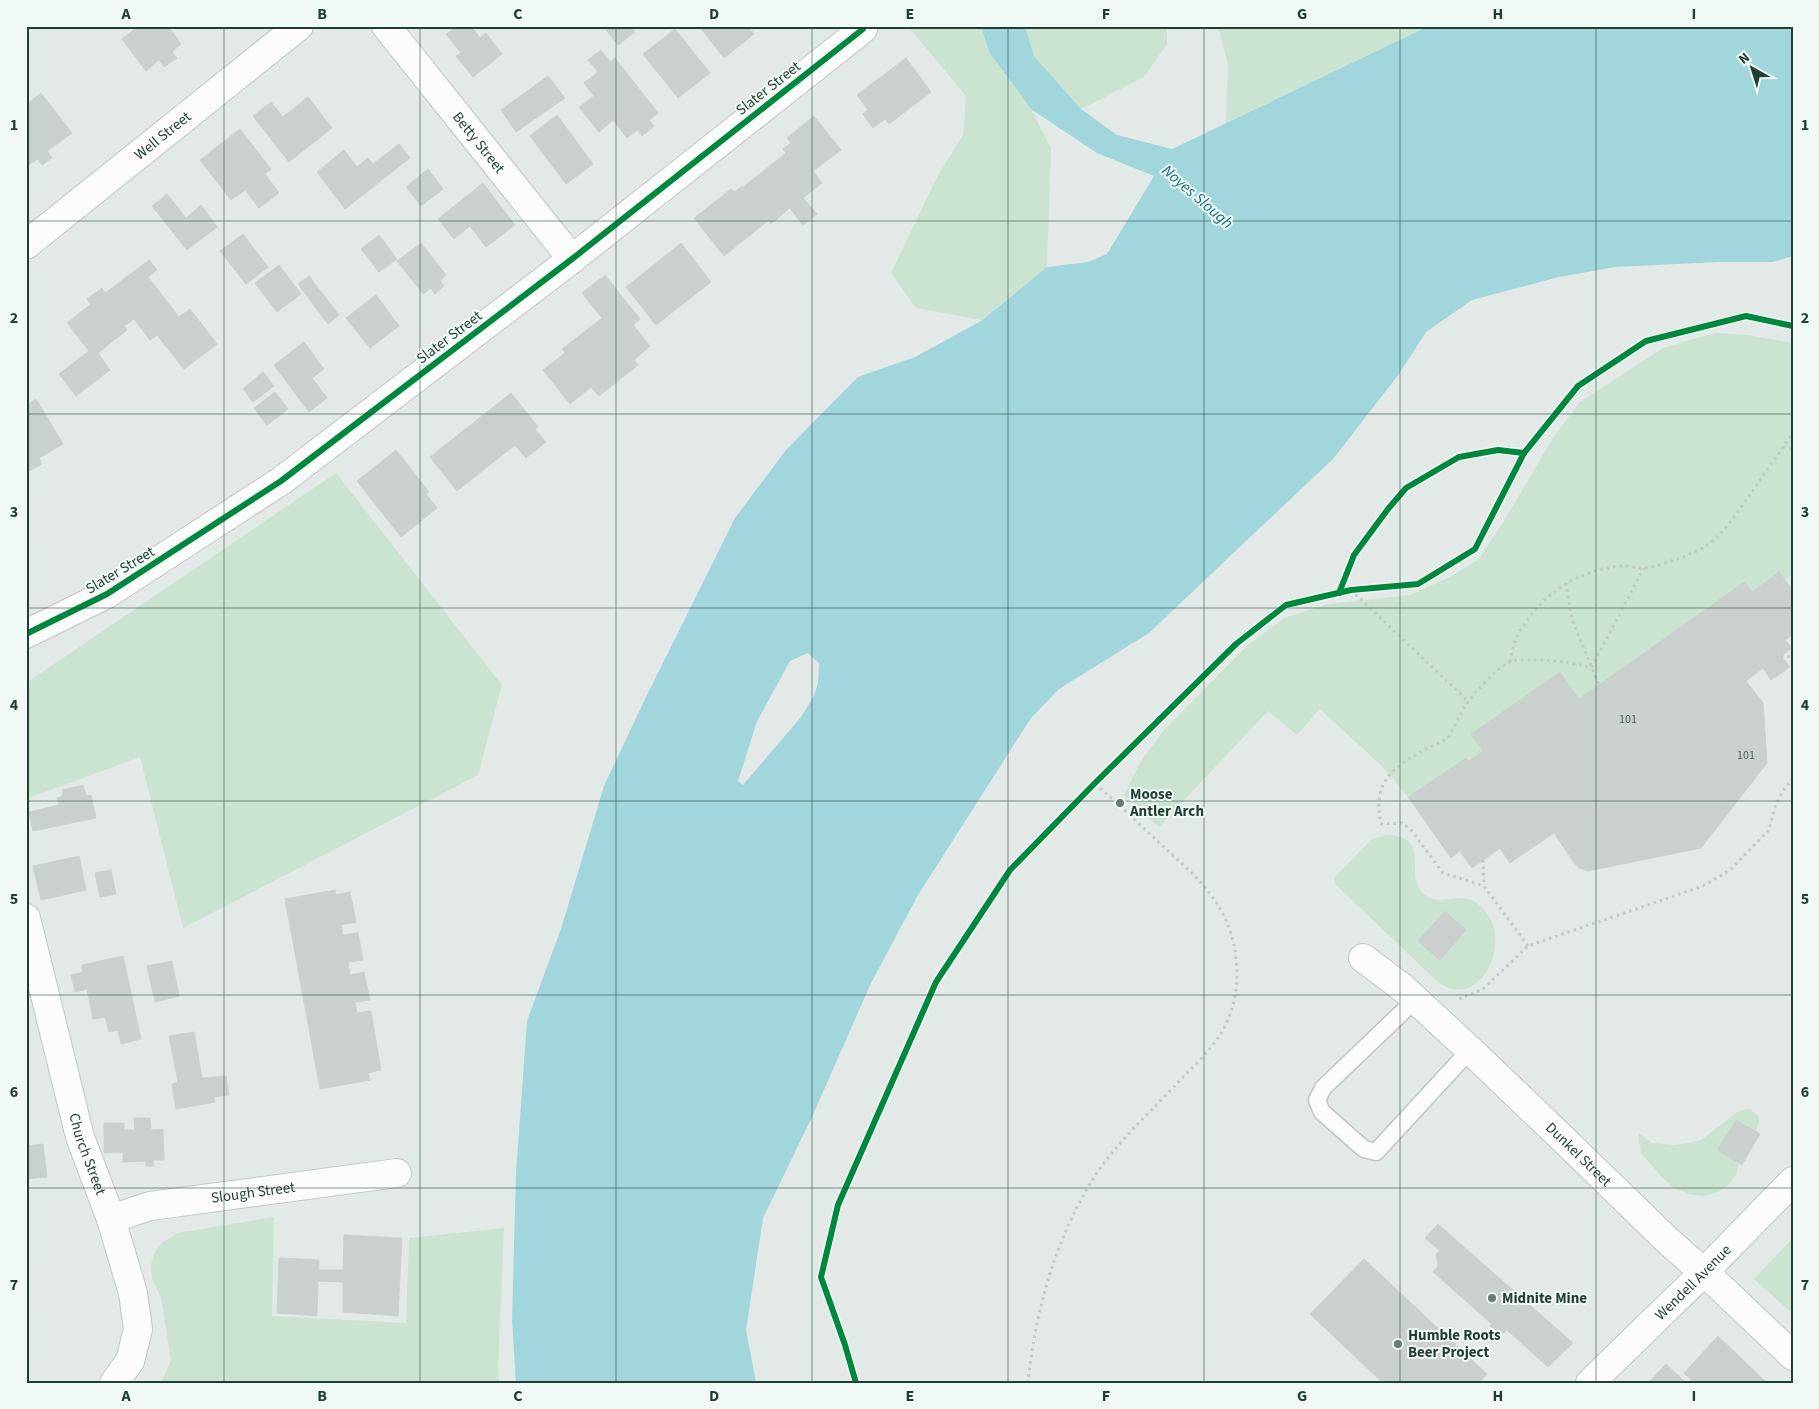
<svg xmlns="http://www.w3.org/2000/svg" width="1819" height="1409" font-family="'Source Sans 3',sans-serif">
	<rect width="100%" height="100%" fill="#e3e9e6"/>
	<g fill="#cbe4d1">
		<path d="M908,26H981L989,52L1031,109L1051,148L1047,267L981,320L916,308L891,273L937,177L963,135L966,96Z"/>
		<path d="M1025,26H1167V44L1144,77L1081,109L1034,56Z"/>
		<path d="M1218,26H1429L1226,123L1228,65Z"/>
		<path d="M1714,333L1747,335L1793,343V574L1785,580L1752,592L1744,582L1579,699L1559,673L1471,734L1483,751L1469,761L1466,758L1408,797L1384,768L1320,709L1297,735L1268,711L1159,827L1124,795L1141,761L1164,730L1248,645L1284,618L1328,604L1410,595L1450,577L1479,559L1504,521L1553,438L1580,402L1663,348Z"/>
		<path d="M336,473L502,685L478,775L183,928L140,757L26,799V683Z"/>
		<path d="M1387,835C1431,836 1405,873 1422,892C1442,914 1465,879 1489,917C1509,947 1479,1012 1438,982L1336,885L1334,878L1372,839Z"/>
		<path d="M1750,1109L1758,1116L1759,1121L1756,1132L1736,1120L1717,1150L1739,1163L1736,1175L1728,1185L1718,1192L1703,1196L1688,1194L1674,1188L1661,1176L1641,1153L1638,1136L1639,1133L1652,1143L1675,1145L1689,1143L1701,1140L1736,1113L1742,1110Z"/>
		<path d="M274,1217L272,1316L406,1323L409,1238L504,1228L498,1368L499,1383H161L171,1360L161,1298L152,1278L151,1264L155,1252L163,1242L178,1233Z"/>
		<path d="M1793,1238V1314L1754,1279Z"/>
	</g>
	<path fill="#a0d6dc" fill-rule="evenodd" d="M981,26H1025L1034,56L1081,109L1117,135L1172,149L1429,26H1793V256L1773,262H1719L1615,267L1559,277L1472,300L1426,332L1399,374L1333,459L1246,541L1149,633L1059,689L1031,718L918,895L871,983L812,1117L763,1218L746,1330L756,1383H516L512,1320L516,1173L527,1021L561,929L604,786L646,697L735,518L786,450L858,377L915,357L981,321L1047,267L1088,262L1107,254L1154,176L1097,153L1031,109L989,52ZM808,653L819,663L818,683L814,696L801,717L743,785L738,781L757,721L790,661Z"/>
	<g fill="#cad0cd" stroke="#ccd2cf">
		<path d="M135,26H168L181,44L172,52L177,58L164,67L159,60L146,71L122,39L136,28Z"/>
		<path d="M457,26H471L480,38L486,33L502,54L473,77L456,56L461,53L446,34Z"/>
		<path d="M603,26H630L635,32L618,45Z"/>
		<path d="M699,26H748L754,34L724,58Z"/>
		<path d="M675,29L710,73L678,98L643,54Z"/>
		<path d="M601,50L610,62L615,58L658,113L649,120L654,126L642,136L637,130L627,138L613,120L599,132L579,107L594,96L584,83L598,72L588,60Z"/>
		<path d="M906,58L931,92L889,124L885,119L873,128L863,114L868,110L857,95Z"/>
		<path d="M548,76L565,98L516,132L501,110Z"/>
		<path d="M41,93L72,133L47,151L52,158L42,165L37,159L26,167V105Z"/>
		<path d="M308,97L332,128L289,162L253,116L271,102L283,117Z"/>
		<path d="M557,115L593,164L566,184L530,136Z"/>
		<path d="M814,116L841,150L813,171L822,183L803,198L817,214L803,225L790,208L771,224L769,220L724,256L694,218L731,189L734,192L742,186L743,187L786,153L783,149L791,143L787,138Z"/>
		<path d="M240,129L271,169L265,174L279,193L259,208L245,190L231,200L200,160Z"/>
		<path d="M399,144L410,158L345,209L317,172L344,150L357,167L368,158L373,164Z"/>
		<path d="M428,169L443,189L421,206L406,187Z"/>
		<path d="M483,183L515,225L486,247L470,226L454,239L438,219Z"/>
		<path d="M167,194L186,218L201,205L217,227L187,250L152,206Z"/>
		<path d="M243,234L268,267L246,284L220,251Z"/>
		<path d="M379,235L397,259L379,272L361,249Z"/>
		<path d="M421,243L446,275L440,281L444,286L435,294L431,288L423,294L397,261Z"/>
		<path d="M681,243L711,282L656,325L626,287Z"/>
		<path d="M149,260L157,270L148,277L179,317L190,309L217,344L184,369L157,335L150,340L134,319L124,326L127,330L98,353L110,370L76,396L59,374L89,351L67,323L91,304L87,299L102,288L105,293Z"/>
		<path d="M279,265L301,294L277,312L255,283Z"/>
		<path d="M605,275L640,319L633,325L650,346L634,360L638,365L599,396L591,387L570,404L543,370L565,353L562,349L602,318L582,293Z"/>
		<path d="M309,276L339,315L328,324L298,284Z"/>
		<path d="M376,295L399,326L370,348L346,318Z"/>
		<path d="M304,342L324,369L312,378L327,398L309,412L274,365Z"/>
		<path d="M263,372L274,386L253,402L243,389Z"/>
		<path d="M275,392L288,409L267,425L254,408Z"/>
		<path d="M511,393L538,427L535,429L546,442L526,458L515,445L457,491L430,457Z"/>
		<path d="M36,399L63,444L39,458L42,464L26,473V405Z"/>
		<path d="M396,450L429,492L426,494L437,508L401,537L357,481Z"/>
		<path d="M1779,572L1793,591V634L1785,640L1792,648L1781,656L1790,667L1771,680L1763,668L1746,681L1763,703L1767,763L1701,848L1588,871L1580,868L1575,864L1554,833L1510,863L1500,848L1472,868L1460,851L1451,858L1408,797L1466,758L1469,761L1483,751L1471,734L1560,672L1579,699L1744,582L1752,592Z"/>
		<path d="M83,785L86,796L91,795L96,818L33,831L29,812L59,805L57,798L63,796L62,790Z"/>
		<path d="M79,856L86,890L41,900L33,866Z"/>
		<path d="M111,870L116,894L100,897L95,873Z"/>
		<path d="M335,890L336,895L350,892L356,922L341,925L343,935L358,933L363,960L348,962L350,975L364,972L370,1000L355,1002L357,1013L371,1011L381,1070L368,1073L370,1080L320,1089L285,899Z"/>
		<path d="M1445,911L1466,930L1440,960L1418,941Z"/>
		<path d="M123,956L141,1039L121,1044L118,1030L109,1032L105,1017L93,1019L87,989L75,992L71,975L83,972L82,965Z"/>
		<path d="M172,961L179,996L155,1002L147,966Z"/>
		<path d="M194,1032L202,1078L226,1076L229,1095L214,1097L215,1102L176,1109L172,1084L178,1082L169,1036Z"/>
		<path d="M134,1118H150L151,1130L163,1129L164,1160H153L154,1166H146V1161L123,1162V1152L104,1153V1123H124V1130H135Z"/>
		<path d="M1736,1120L1760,1134L1742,1165L1717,1150Z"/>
		<path d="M43,1144L47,1177L26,1179V1146Z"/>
		<path d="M1438,1224L1573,1343L1548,1367L1507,1330L1501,1335L1490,1326L1492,1324L1433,1272L1438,1266L1436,1254L1440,1251L1425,1238Z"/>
		<path d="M344,1235L402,1238L398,1316L343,1312V1282L318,1281L317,1316L277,1313L279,1258L319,1260V1270H343Z"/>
		<path d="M1364,1259L1487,1374L1479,1383H1383L1310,1314Z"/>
		<path d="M1718,1336L1767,1383H1694L1684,1373Z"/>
		<path d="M1666,1364L1686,1383H1648Z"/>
	</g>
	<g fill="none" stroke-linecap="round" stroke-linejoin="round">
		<g stroke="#c0c6c3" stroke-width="19">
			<path id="service" d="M1415,1000L1323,1088L1317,1100L1322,1112L1364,1149L1376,1152L1470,1050"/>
		</g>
		<g stroke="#c0c6c3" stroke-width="30">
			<g id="minor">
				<path id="s1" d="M386,26L572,259"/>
				<path id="s2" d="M26,245L299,26"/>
				<path d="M26,634L107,594L281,481L572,259L863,29V26"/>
				<path id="s3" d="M26,918L80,1137L111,1219L133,1293L138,1329L130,1361L114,1383"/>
				<path id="s4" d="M1363,958L1403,988L1470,1050L1562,1138L1667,1240L1719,1286L1793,1356"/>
				<path id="s5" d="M111,1219L150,1206L397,1173"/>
			</g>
		</g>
		<g stroke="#bec7c3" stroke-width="30">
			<g id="secondary">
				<path id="s6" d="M1590,1383L1703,1273L1793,1181"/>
			</g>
		</g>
		<g stroke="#c0cac6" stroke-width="3" stroke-dasharray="2.5 4" stroke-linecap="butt">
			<path d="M1783,447L1793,449"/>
			<path d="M1566,583L1572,620L1599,685"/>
			<path d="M1351,590L1468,701"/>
			<path d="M1781,656L1793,657"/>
			<path d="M1510,662C1512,652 1514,641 1519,633C1541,594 1576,571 1620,566C1628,565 1635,568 1643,568C1655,568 1693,554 1704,547C1722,537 1739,510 1751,493C1765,473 1779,453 1793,433"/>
			<path d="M1483,860L1484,886"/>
			<path d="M1528,946L1484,886L1443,873L1411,830L1402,823L1381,824C1372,781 1393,767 1428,748C1434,745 1442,742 1448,738C1450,736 1462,710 1466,705C1474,693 1496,669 1509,662C1514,660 1522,660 1528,660C1550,660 1570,661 1591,668L1644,568"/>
			<path d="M1459,999L1483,989L1528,946L1703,886L1730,870L1769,830L1775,807L1782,792L1793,778"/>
			<path d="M1028,1383C1035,1313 1054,1243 1091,1182C1115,1143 1152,1111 1183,1077C1201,1059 1222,1039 1230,1014C1237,996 1238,977 1236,958C1233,924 1215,896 1192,873L1095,783"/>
		</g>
		<use href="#service" stroke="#fbfcfb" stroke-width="16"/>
		<use href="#minor" stroke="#fbfcfb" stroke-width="28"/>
		<use href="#secondary" stroke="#fbfcfb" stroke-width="28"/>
		<g stroke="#f1f9f4" stroke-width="9">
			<g id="cycleway">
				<path d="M1339,593L1354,555L1388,509L1406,488L1459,457L1498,450L1524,453"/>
				<path d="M26,634L107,594L281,481L572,259L863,29V26"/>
				<path d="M856,1383L845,1345L821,1277L838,1205L936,982L1010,870L1095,783L1236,644L1286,605L1351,590L1418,584L1475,549L1524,453L1578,386L1646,341L1746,316L1793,326"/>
			</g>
		</g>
		<use href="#cycleway" stroke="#00873e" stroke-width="6"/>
	</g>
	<path fill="none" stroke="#1f3e34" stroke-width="1" stroke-opacity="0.55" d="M224,26V1383M420,26V1383M616,26V1383M812,26V1383M1008,26V1383M1204,26V1383M1400,26V1383M1596,26V1383M26,221H1793M26,414H1793M26,608H1793M26,801H1793M26,995H1793M26,1188H1793"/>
	<g fill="#647a72" stroke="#f1f9f4" stroke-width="2">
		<circle cx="1120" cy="803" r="5"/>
		<circle cx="1492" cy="1298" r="5"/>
		<circle cx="1398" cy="1344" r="5"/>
	</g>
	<g text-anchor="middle" stroke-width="4" stroke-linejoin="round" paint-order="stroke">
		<g font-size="12" fill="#4a635b">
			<text x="1628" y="723">101</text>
			<text x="1746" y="759">101</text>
		</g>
		<g font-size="15" fill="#1f3e34" stroke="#f1f9f4">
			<text transform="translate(768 88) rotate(-38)" y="5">Slater Street</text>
			<text dy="5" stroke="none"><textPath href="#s2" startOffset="175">Well Street</textPath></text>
			<text dy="5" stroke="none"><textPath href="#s1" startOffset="149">Betty Street</textPath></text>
			<text transform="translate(449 337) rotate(-37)" y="5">Slater Street</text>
			<text transform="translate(120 570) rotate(-31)" y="5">Slater Street</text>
			<text dy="5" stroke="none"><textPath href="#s3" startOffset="244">Church Street</textPath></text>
			<text dy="5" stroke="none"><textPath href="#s4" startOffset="292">Dunkel Street</textPath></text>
			<text dy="5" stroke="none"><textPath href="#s5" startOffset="145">Slough Street</textPath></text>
			<text dy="5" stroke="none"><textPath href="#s6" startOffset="144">Wendell Avenue</textPath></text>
		</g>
		<g font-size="15" font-weight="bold" fill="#1f3e34" stroke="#f1f9f4" text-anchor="start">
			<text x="1130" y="799">Moose<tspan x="1130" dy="17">Antler Arch</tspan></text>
			<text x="1502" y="1303">Midnite Mine</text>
			<text x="1408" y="1340">Humble Roots<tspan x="1408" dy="17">Beer Project</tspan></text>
		</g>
		<g font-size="16" font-style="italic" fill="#147380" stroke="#f1f9f4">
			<text transform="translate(1198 196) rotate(41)" y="6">Noyes Slough</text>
		</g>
	</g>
	<rect width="1819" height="1409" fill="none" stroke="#f1f9f4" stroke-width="55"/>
	<g transform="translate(1752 68) rotate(321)" stroke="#f1f9f4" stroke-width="4" paint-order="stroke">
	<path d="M0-4L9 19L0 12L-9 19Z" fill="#1f3e34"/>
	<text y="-8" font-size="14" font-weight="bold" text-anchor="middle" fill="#1f3e34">N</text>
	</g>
	<rect x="28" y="28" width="1764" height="1354" fill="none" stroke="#1f3e34" stroke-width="2"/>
	<g font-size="16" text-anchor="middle" font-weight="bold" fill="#1f3e34">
		<text x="126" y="19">A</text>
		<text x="322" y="19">B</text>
		<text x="518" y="19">C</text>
		<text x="714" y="19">D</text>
		<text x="910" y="19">E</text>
		<text x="1106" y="19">F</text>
		<text x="1302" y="19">G</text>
		<text x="1498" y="19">H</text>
		<text x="1694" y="19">I</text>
		<text x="14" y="130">1</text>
		<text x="1805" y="130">1</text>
		<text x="14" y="323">2</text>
		<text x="1805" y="323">2</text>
		<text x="14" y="517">3</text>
		<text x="1805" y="517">3</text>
		<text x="14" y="710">4</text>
		<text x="1805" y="710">4</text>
		<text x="14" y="904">5</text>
		<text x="1805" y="904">5</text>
		<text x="14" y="1097">6</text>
		<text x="1805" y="1097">6</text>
		<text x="14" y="1290">7</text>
		<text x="1805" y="1290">7</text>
		<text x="126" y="1401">A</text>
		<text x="322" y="1401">B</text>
		<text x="518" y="1401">C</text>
		<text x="714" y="1401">D</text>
		<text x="910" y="1401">E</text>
		<text x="1106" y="1401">F</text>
		<text x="1302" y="1401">G</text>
		<text x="1498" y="1401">H</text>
		<text x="1694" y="1401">I</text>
	</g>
</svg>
